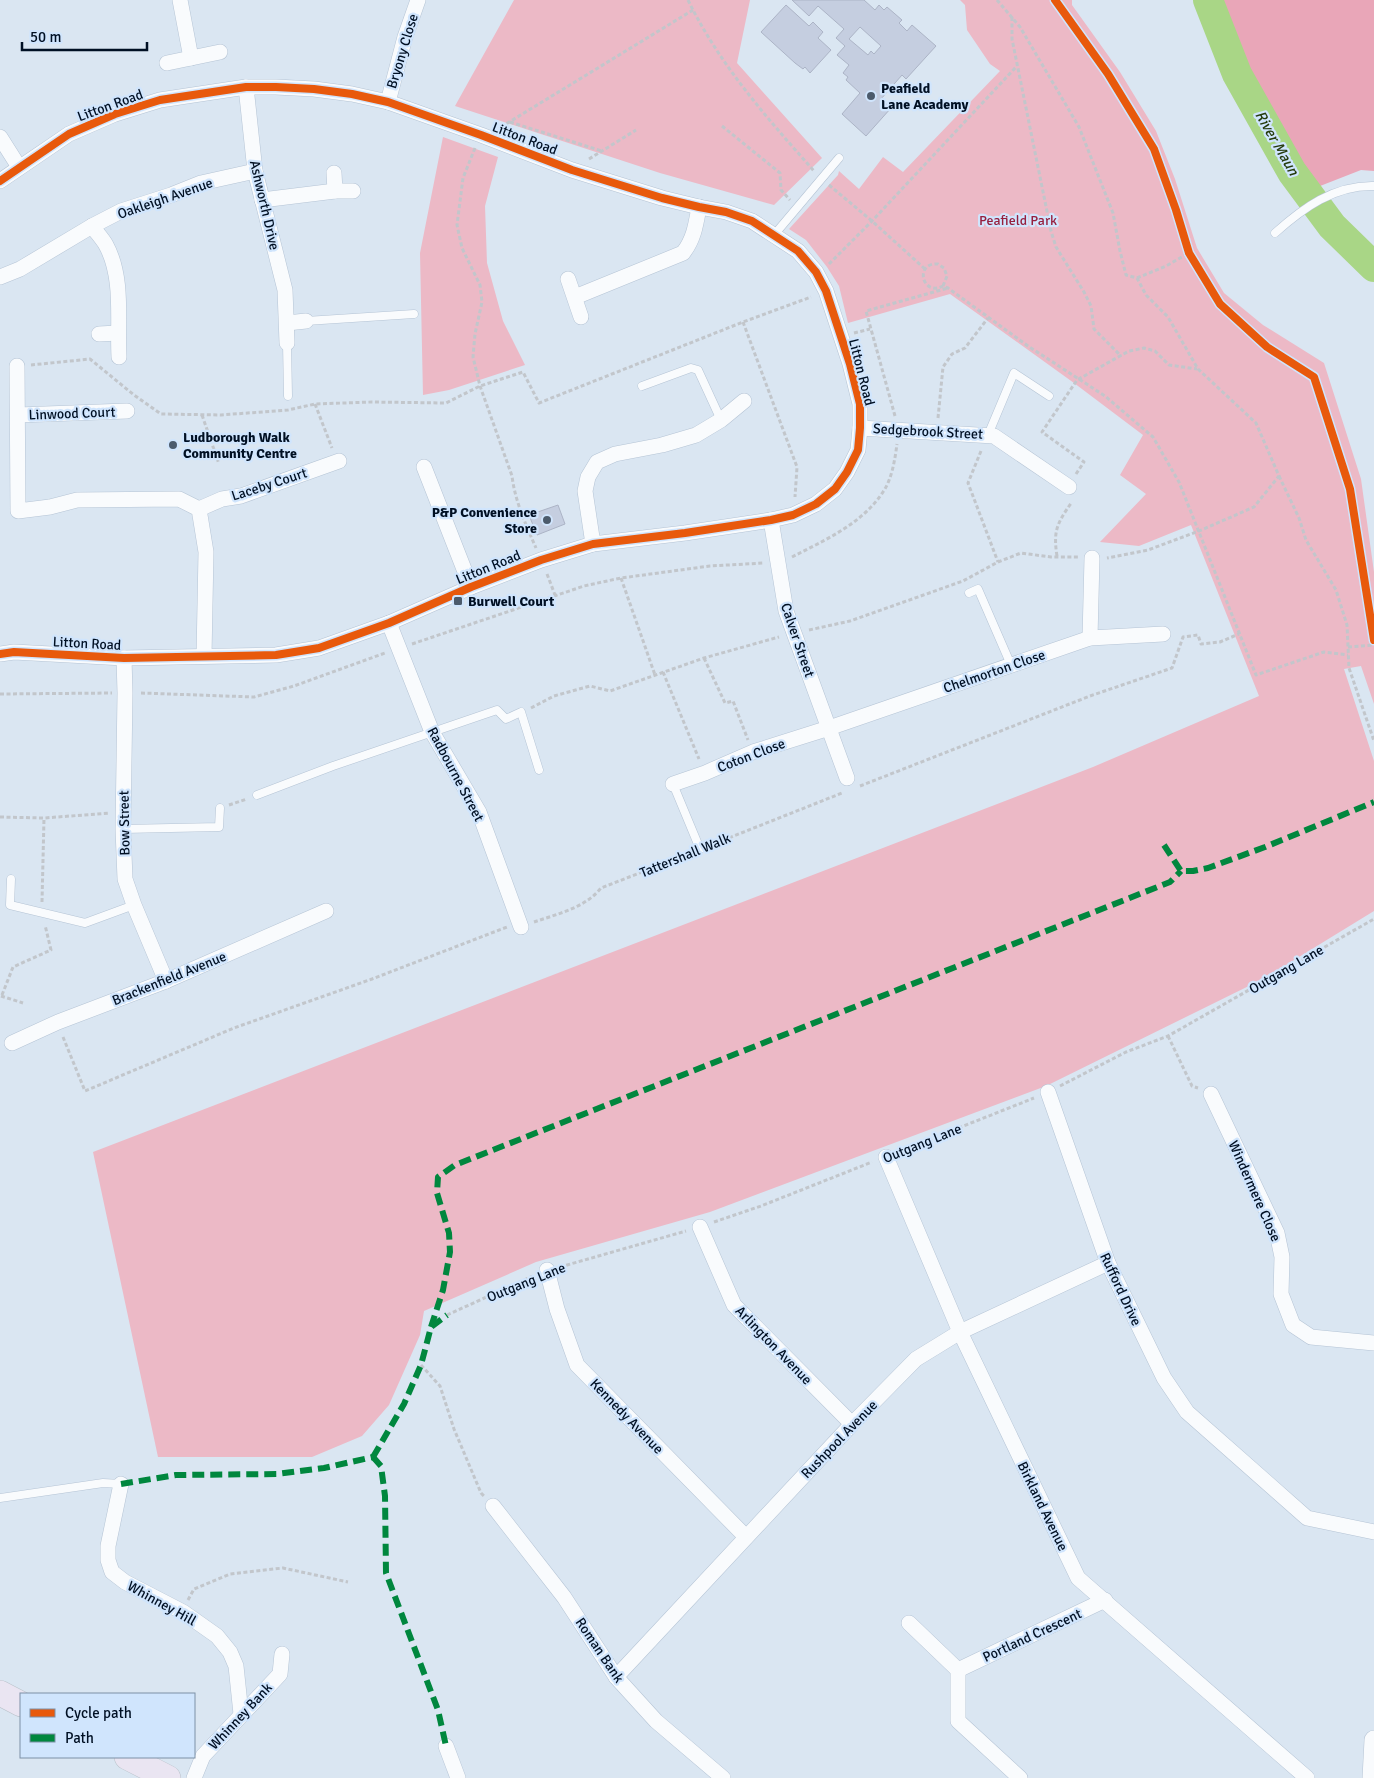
<svg xmlns="http://www.w3.org/2000/svg" width="1374" height="1778" font-family="Signika,sans-serif">
	<rect width="100%" height="100%" fill="#dae6f2"/>
	<g fill="#ecb9c6">
		<path d="M514,0H750L737,63L822,158L774,205L660,173L455,106Z"/>
		<path d="M960,0H1072V5L1120,72L1156,131L1175,179L1197,248L1224,293L1263,325L1324,363L1361,479L1374,572V704L1361,666L1344,669L1374,761V911L1263,979L1046,1086L710,1212L536,1262L424,1311L420,1335L389,1405L362,1436L312,1457H158L93,1152L1093,767L1259,696L1191,525L1139,546L1100,542L1146,494L1120,475L1143,435L1074,383L950,294L848,323L839,286L827,267L806,240L789,229L838,175L839,171L859,189L883,157L903,172L1000,71L990,64L967,30L965,5Z"/>
		<path d="M443,137L498,157L485,206L487,263L503,321L525,365L449,390L423,395L420,253Z"/>
	</g>
	<path fill="#e9a6b8" d="M1220,0H1374V171L1361,170L1315,188L1253,75Z"/>
	<g fill="none" stroke-linecap="round" stroke-linejoin="round">
		<path stroke="#a9d686" stroke-width="30" d="M1208,0L1237,74L1292,172L1332,226L1374,267"/>
	</g>
	<g fill="#c5cee0" stroke="#acb4c6" fill-rule="evenodd">
		<path d="M792,0H864L875,10L879,5L884,10L887,7L902,20L899,23L907,31L912,25L936,46L906,79L902,75L881,99L891,108L866,136L842,114L860,93L846,80L848,77L843,73L849,65L837,55L845,46L836,38L844,29L818,6L809,16ZM860,27L881,46L874,54L871,51L868,55L849,39Z"/>
		<path d="M786,5L809,26L813,22L823,32L818,38L831,50L810,73L805,67L803,69L795,63L761,32Z"/>
		<path d="M558,505L565,524L537,535L529,515Z"/>
	</g>
	<g fill="none" stroke-linecap="round" stroke-linejoin="round">
		<g stroke="#b5c4d5" stroke-width="9">
			<g id="service">
				<path d="M1275,233C1303,208 1334,185 1374,186"/>
				<path d="M774,235L839,158"/>
				<path d="M306,321L414,314"/>
				<path d="M287,343L288,396"/>
				<path d="M642,386L691,368L698,370L721,420"/>
				<path d="M988,435L1014,373L1049,396"/>
				<path d="M969,593L978,589L1011,665"/>
				<path d="M673,784L700,849"/>
				<path d="M257,795L333,766L497,710L506,719L521,712L539,770"/>
				<path d="M123,829L219,827L220,808"/>
				<path d="M11,879L10,905L85,923L134,905"/>
				<path d="M0,1498L103,1483L121,1484"/>
			</g>
		</g>
		<g stroke="#b5c4d5" stroke-width="16">
			<g id="minor">
				<path d="M180,0L191,58"/>
				<path d="M167,63L220,52"/>
				<path d="M246,87L255,171L285,290L287,343"/>
				<path d="M388,102L405,37L418,0"/>
				<path d="M0,137L19,167"/>
				<path d="M334,173L335,191"/>
				<path d="M0,181L69,134L115,114L160,100L246,87H276L314,89L352,94L388,102L481,135L572,170L662,198L699,207L726,212L752,221L798,251L816,272L826,291L850,364L860,404V428L858,450L847,472L835,489L816,504L793,515L771,520L685,533L593,544L541,560L471,587L389,623L319,648L276,655L124,658L14,652L0,654"/>
				<path d="M262,200L335,191H353"/>
				<path d="M92,226C96,232 102,238 106,245C124,278 117,321 119,357"/>
				<path d="M0,277L20,269L92,226L121,211L171,195L201,183L255,171"/>
				<path d="M568,279L581,317"/>
				<path d="M575,297L683,253C694,239 696,224 699,207"/>
				<path d="M287,323L306,321"/>
				<path d="M99,334L118,333"/>
				<path d="M17,366L18,511L50,507L77,500L179,499L199,509L206,552L204,656"/>
				<path d="M18,415L127,411"/>
				<path d="M860,428L994,436L1069,487"/>
				<path d="M424,467L471,587"/>
				<path d="M199,509L222,499L241,496L339,461"/>
				<path d="M771,520L786,611L847,778"/>
				<path d="M593,544L585,491L588,477L597,462L615,454L662,445L696,435L721,420L744,401"/>
				<path d="M389,623L432,732L479,812L521,927"/>
				<path d="M1090,638L1092,558"/>
				<path d="M124,658L125,693L123,829L125,879L134,905L166,981"/>
				<path d="M673,784L705,773L753,752L829,728L1090,638L1163,634"/>
				<path d="M12,1043L58,1022L166,981L326,911"/>
				<path d="M1048,1092L1108,1263L1164,1378L1187,1412L1307,1518L1374,1532"/>
				<path d="M1211,1094L1277,1233L1282,1257L1281,1294L1293,1325L1311,1337L1374,1343"/>
				<path d="M886,1157L960,1332L1078,1578L1307,1778"/>
				<path d="M700,1227L734,1305L852,1424"/>
				<path d="M547,1270L557,1309L577,1365L746,1537"/>
				<path d="M121,1484L108,1546V1560L112,1572L125,1582L183,1612L217,1636L230,1652L236,1666L241,1714"/>
				<path d="M493,1506L564,1597L616,1677L656,1721L723,1778"/>
				<path d="M909,1623L958,1670V1721L1020,1778"/>
				<path d="M958,1670L1105,1600"/>
				<path d="M616,1677L852,1424L916,1359L960,1332L1108,1263"/>
				<path d="M446,1746L458,1778"/>
				<path d="M194,1778L203,1756L280,1674L282,1654"/>
			</g>
		</g>
		<g stroke="#b5c4d5" stroke-width="20">
			<path id="tertiary" d="M1372,1778L1374,1740"/>
		</g>
		<g stroke="#bac2ca" stroke-width="26">
			<g id="trunk">
				<path d="M0,1693L21,1704"/>
				<path d="M127,1757L168,1778"/>
			</g>
		</g>
		<g stroke="#c2c6cb" stroke-width="3" stroke-dasharray="4 2.5" stroke-linecap="butt">
			<path d="M688,0C719,64 767,118 814,171"/>
			<path d="M997,0L1020,27L1079,127L1113,213L1120,251L1126,275L1137,278L1146,295L1168,317L1198,369L1256,423L1279,476L1254,507L1199,531L1148,550L1107,558"/>
			<path d="M1012,17V39L1051,231L1056,247L1084,292L1091,306L1094,329L1121,356"/>
			<path d="M510,122L602,151"/>
			<path d="M722,126L780,173L781,190L790,200"/>
			<path d="M501,127L693,10"/>
			<path d="M475,148L463,178L457,225L462,248L480,285L482,302L475,334L473,357L480,386L512,476C515,501 526,525 536,548"/>
			<path d="M589,159L636,130"/>
			<path d="M829,185L872,221L925,269"/>
			<path d="M829,264L872,221L1017,66"/>
			<path d="M1137,278L1166,266L1189,253"/>
			<path d="M943,286L947,276L944,268L938,264C914,262 922,297 943,286L948,288L1028,346L1105,396L1153,437L1179,482L1256,675L1324,652L1348,655"/>
			<path d="M743,322L797,467L795,497"/>
			<path d="M854,333L870,329"/>
			<path d="M31,365L90,359L134,395L161,414L221,415L288,410L315,404L372,402L446,403L480,386L523,372L539,403L743,322L811,297"/>
			<path d="M315,404L332,448"/>
			<path d="M202,415L219,464"/>
			<path d="M895,416L866,311L948,288"/>
			<path d="M938,418L943,367L952,354L965,348L988,318"/>
			<path d="M981,451L968,483L998,562"/>
			<path d="M1076,474L1084,462L1042,432L1077,380L1129,351L1144,348L1155,351L1169,365L1197,369"/>
			<path d="M1279,476L1299,518L1306,540L1336,590L1347,625L1349,668L1374,741"/>
			<path d="M1057,556C1053,531 1057,523 1072,502"/>
			<path d="M792,557C825,540 862,524 883,492C892,479 895,459 897,444"/>
			<path d="M547,574L555,595"/>
			<path d="M621,578L655,675"/>
			<path d="M809,630L850,621L963,581L998,562L1021,553L1051,557H1078"/>
			<path d="M412,644L584,586L621,578L710,566L764,563"/>
			<path d="M1348,647L1374,645"/>
			<path d="M704,658L725,703L733,701L748,740"/>
			<path d="M663,672L699,759"/>
			<path d="M141,693L254,697L294,686L385,653"/>
			<path d="M0,694L112,693"/>
			<path d="M531,708L554,696L590,686L610,691L704,658L779,637"/>
			<path d="M860,786L1090,696L1172,668L1183,637L1198,635L1201,644L1220,642L1239,634"/>
			<path d="M229,805L247,799"/>
			<path d="M0,817L44,818L110,813"/>
			<path d="M711,845L842,793"/>
			<path d="M42,902L44,818"/>
			<path d="M534,922C557,914 585,908 601,888L691,853"/>
			<path d="M2,995L13,967L51,950L45,925"/>
			<path d="M1,996L23,1003"/>
			<path d="M1168,1036L1192,1086L1198,1088"/>
			<path d="M63,1037L85,1091L234,1028L372,979L507,927"/>
			<path d="M1060,1086L1126,1052L1168,1036L1374,919"/>
			<path d="M898,1152L1034,1098"/>
			<path d="M714,1222L761,1206L872,1162"/>
			<path d="M560,1267L686,1231"/>
			<path d="M447,1315L533,1276"/>
			<path d="M421,1365L440,1386L454,1429L481,1493L484,1496"/>
			<path d="M188,1600L194,1589L230,1574L283,1568L348,1582"/>
		</g>
		<use href="#service" stroke="#f9fbfd" stroke-width="8"/>
		<use href="#minor" stroke="#f9fbfd" stroke-width="15"/>
		<use href="#tertiary" stroke="#f9fbfd" stroke-width="19"/>
		<use href="#trunk" stroke="#eae5f2" stroke-width="25"/>
		<g stroke="#00873e" stroke-width="6" stroke-dasharray="12 6" stroke-linecap="butt">
			<path d="M1164,845L1181,871H1193L1208,868L1265,847L1374,802"/>
			<path d="M431,1327L443,1290L450,1252L449,1233L437,1193L438,1177L455,1165L1170,882L1181,871"/>
			<path d="M373,1457L381,1466L385,1496L386,1573L438,1710L446,1746"/>
			<path d="M373,1457L404,1404L421,1365L431,1327L447,1315"/>
			<path d="M121,1484L176,1475L277,1474L324,1468L373,1457"/>
		</g>
		<g stroke="#d0e5fd" stroke-width="11">
			<g id="cycleway">
				<path d="M1055,0L1108,74L1154,149L1176,210L1189,253L1220,304L1267,347L1314,377L1350,489L1374,640"/>
				<path d="M0,181L69,134L115,114L160,100L246,87H276L314,89L352,94L388,102L481,135L572,170L662,198L699,207L726,212L752,221L798,251L816,272L826,291L850,364L860,404V428L858,450L847,472L835,489L816,504L793,515L771,520L685,533L593,544L541,560L471,587L389,623L319,648L276,655L124,658L14,652L0,654"/>
			</g>
		</g>
		<use href="#cycleway" stroke="#e8590c" stroke-width="8"/>
	</g>
	<g fill="#4c5b6c" stroke="#d0e5fd" stroke-width="2">
		<circle cx="871" cy="96" r="5"/>
		<circle cx="173" cy="445" r="5"/>
		<circle cx="547" cy="520" r="5"/>
		<rect x="453" y="596" width="10" height="10" rx="2.5"/>
	</g>
	<g text-anchor="middle" stroke-width="4.5" stroke-linejoin="round" paint-order="stroke">
		<g font-size="14" fill="#001024" stroke="#d0e5fd">
			<text transform="translate(402 51) rotate(-73)" y="5">Bryony Close</text>
			<text transform="translate(110 105) rotate(-20)" y="5">Litton Road</text>
			<text transform="translate(525 138) rotate(21)" y="5">Litton Road</text>
			<text transform="translate(165 198) rotate(-19)" y="5">Oakleigh Avenue</text>
			<text transform="translate(265 205) rotate(77)" y="5">Ashworth Drive</text>
			<text transform="translate(862 372) rotate(76)" y="5">Litton Road</text>
			<text transform="translate(72 413) rotate(-2)" y="5">Linwood Court</text>
			<text transform="translate(928 431) rotate(3)" y="5">Sedgebrook Street</text>
			<text transform="translate(269 484) rotate(-18)" y="5">Laceby Court</text>
			<text transform="translate(488 567) rotate(-22)" y="5">Litton Road</text>
			<text transform="translate(798 640) rotate(71)" y="5">Calver Street</text>
			<text transform="translate(87 643) rotate(3)" y="5">Litton Road</text>
			<text transform="translate(994 671) rotate(-19)" y="5">Chelmorton Close</text>
			<text transform="translate(751 755) rotate(-21)" y="5">Coton Close</text>
			<text transform="translate(456 774) rotate(62)" y="5">Radbourne Street</text>
			<text transform="translate(124 823) rotate(-91)" y="5">Bow Street</text>
			<text transform="translate(685 855) rotate(-22)" y="5">Tattershall Walk</text>
			<text transform="translate(1286 969) rotate(-30)" y="5">Outgang Lane</text>
			<text transform="translate(169 978) rotate(-22)" y="5">Brackenfield Avenue</text>
			<text transform="translate(922 1143) rotate(-22)" y="5">Outgang Lane</text>
			<text transform="translate(1255 1191) rotate(66)" y="5">Windermere Close</text>
			<text transform="translate(526 1282) rotate(-22)" y="5">Outgang Lane</text>
			<text transform="translate(1121 1289) rotate(65)" y="5">Rufford Drive</text>
			<text transform="translate(774 1345) rotate(46)" y="5">Arlington Avenue</text>
			<text transform="translate(627 1416) rotate(46)" y="5">Kennedy Avenue</text>
			<text transform="translate(839 1439) rotate(-46)" y="5">Rushpool Avenue</text>
			<text transform="translate(1043 1506) rotate(64)" y="5">Birkland Avenue</text>
			<text transform="translate(162 1603) rotate(29)" y="5">Whinney Hill</text>
			<text transform="translate(1032 1635) rotate(-25)" y="5">Portland Crescent</text>
			<text transform="translate(600 1650) rotate(56)" y="5">Roman Bank</text>
			<text transform="translate(240 1716) rotate(-47)" y="5">Whinney Bank</text>
		</g>
		<g font-size="14" font-weight="bold" fill="#001024" stroke="#d0e5fd" text-anchor="start">
			<text x="881" y="93">Peafield<tspan x="881" dy="16">Lane Academy</tspan></text>
			<text x="183" y="442">Ludborough Walk<tspan x="183" dy="16">Community Centre</tspan></text>
			<text x="537" y="517" text-anchor="end">P&amp;P Convenience<tspan x="537" dy="16">Store</tspan></text>
			<text x="468" y="606">Burwell Court</text>
		</g>
		<g font-size="14" fill="#961f3e" stroke="#d0e5fd">
			<text x="1018" y="225">Peafield Park</text>
		</g>
		<g font-size="15" font-style="italic" fill="#253b0c" stroke="#d0e5fd">
			<text transform="translate(1277 143) rotate(60)" y="5">River Maun</text>
		</g>
	</g>
	<rect x="20" y="1693" width="175" height="65" fill="#d0e5fd" stroke="#7d90a6"/>
	<rect x="30" y="1709" width="25" height="8" fill="#e8590c" stroke="#7d90a6"/>
	<text x="65" y="1718" font-size="15" fill="#001024">Cycle path</text>
	<rect x="30" y="1734" width="25" height="8" fill="#00873e" stroke="#7d90a6"/>
	<text x="65" y="1743" font-size="15" fill="#001024">Path</text>
	<path d="M22 42v8h125v-8" fill="none" stroke="#001024" stroke-width="2.5"/>
	<text x="30" y="42" font-size="15" fill="#001024" stroke="#d0e5fd" stroke-width="4" paint-order="stroke">50 m</text>
</svg>
